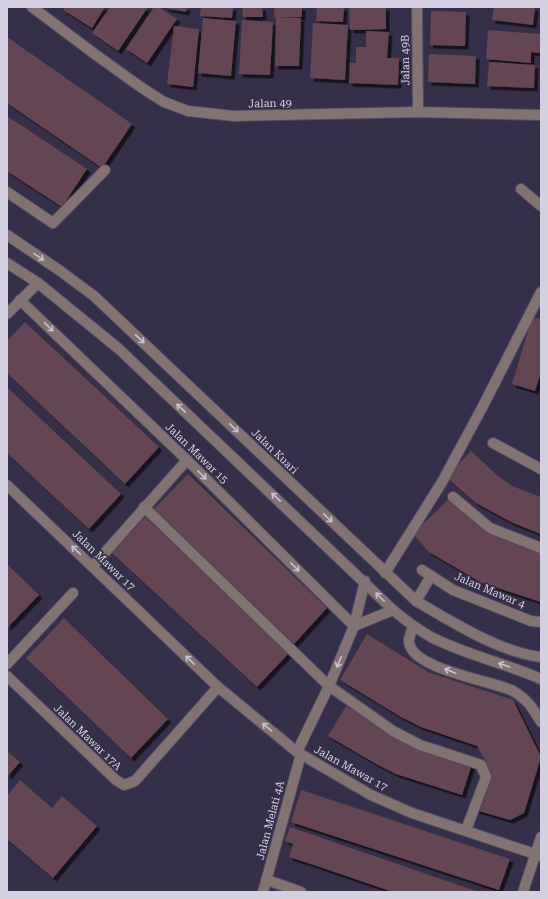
<svg xmlns="http://www.w3.org/2000/svg" width="548" height="899" font-family="'Roboto Serif',serif">
	<defs>
		<filter id="shadow"><feDropShadow dx="3.5" dy="3.5" stdDeviation="0" flood-color="#0009"/></filter>
	</defs>
	<rect width="100%" height="100%" fill="#362f49"/>
	<g fill="#644553" filter="url(#shadow)">
		<path d="M65,7H105L92,28L63,10Z"/>
		<path d="M110,7H148L118,51L92,33Z"/>
		<path d="M154,7H159L177,19L147,63L126,49Z"/>
		<path d="M161,7H187L186,12Z"/>
		<path d="M201,7H233L232,18L200,16Z"/>
		<path d="M242,7H262L263,17H243Z"/>
		<rect x="274" y="7" width="28" height="10"/>
		<path d="M317,7H344L343,22L316,21Z"/>
		<path d="M349,7H386V29L350,30Z"/>
		<path d="M494,7H535L533,25L492,20Z"/>
		<path d="M431,11L466,12L465,46L430,45Z"/>
		<path d="M276,17L301,18L299,66H275Z"/>
		<path d="M203,18L236,21L231,76L198,73Z"/>
		<path d="M242,20L273,22L270,75L239,74Z"/>
		<path d="M313,23L348,25L345,80L310,78Z"/>
		<path d="M174,26L199,29L193,87L167,84Z"/>
		<path d="M488,30L541,34L540,53L531,52V63L486,59Z"/>
		<path d="M366,31L389,32L387,58H399L398,85L349,83L350,63H356V47H366Z"/>
		<path d="M7,37L132,124L102,168L7,103Z"/>
		<path d="M429,54L476,56L475,84L428,82Z"/>
		<path d="M489,62L535,65L534,88L487,86Z"/>
		<path d="M7,116L87,169L62,207L7,171Z"/>
		<path d="M532,317L541,319V372L535,391L512,384Z"/>
		<path d="M25,322L159,447L125,484L7,373V341Z"/>
		<path d="M7,387L121,494L89,529L7,453Z"/>
		<path d="M471,451L497,475L512,486L541,497V534L513,523L476,503L446,477Z"/>
		<path d="M188,474L327,608L294,644L154,509Z"/>
		<path d="M450,498L475,518L541,545V602L482,583L429,552L413,534Z"/>
		<path d="M145,517L290,652L257,687L112,553Z"/>
		<path d="M7,564L39,595L7,628Z"/>
		<path d="M64,618L168,719L131,758L26,658Z"/>
		<path d="M367,634L428,672L513,700L541,757L524,813L510,820L472,809L486,762L477,746L421,727L401,717L340,680Z"/>
		<path d="M346,706L395,734L472,764L462,795L396,774L378,765L328,736Z"/>
		<path d="M7,751L20,762L7,777Z"/>
		<path d="M20,780L52,808L62,796L97,826L53,878L7,839V796Z"/>
		<path d="M301,790L510,859L499,890L291,822Z"/>
		<path d="M290,827L441,879L479,892H393L311,864L289,857L293,844L285,841Z"/>
	</g>
	<g fill="none" stroke-linecap="round" stroke-linejoin="round">
		<g stroke="#524c64" stroke-width="12">
			<g id="minor">
				<path d="M32,7L96,55L142,88L164,102L188,111L234,116L418,112L541,115"/>
				<path d="M417,7L418,112"/>
				<path d="M521,189L541,206"/>
				<path d="M7,192L53,223L105,170"/>
				<path d="M7,235L59,270L94,296L416,601C452,622 499,652 541,657"/>
				<path d="M7,263L38,283L119,349L393,610C405,620 417,629 431,637C466,655 505,663 541,679"/>
				<path d="M20,300L187,460L354,626"/>
				<path d="M7,314L38,283"/>
				<path d="M493,443L541,469"/>
				<path d="M7,485L218,687L297,752L371,795L412,813L541,856"/>
				<path d="M453,497L490,528L541,548"/>
				<path d="M144,507L329,686L393,731L420,745L481,765L486,777L466,830"/>
				<path d="M93,566L187,460"/>
				<path d="M422,570L453,590L531,621L541,622"/>
				<path d="M385,573L442,482L483,406L541,292"/>
				<path d="M416,601L431,576"/>
				<path d="M354,626L393,610"/>
				<path d="M413,626C412,631 409,636 409,641C409,669 494,681 513,691C528,700 532,707 541,722"/>
				<path d="M7,664L73,593"/>
				<path d="M7,676L116,780L124,785L135,781L218,687"/>
				<path d="M297,752L329,686L354,626L365,581"/>
				<path d="M267,880L301,892"/>
				<path d="M263,892L301,754"/>
				<path d="M523,892L541,837"/>
			</g>
		</g>
		<use href="#minor" stroke="#827272" stroke-width="10"/>
	</g>
	<defs><path id="oneway-shaft" d="M-6 0H5M1.5-3L5.5 0L1.5 3" fill="none" stroke-width="1.6" stroke-linecap="round" stroke-linejoin="round"/></defs>
	<g stroke="#c8c2d0">
		<use href="#oneway-shaft" transform="translate(39 257) rotate(34)"/>
		<use href="#oneway-shaft" transform="translate(49 327) rotate(44)"/>
		<use href="#oneway-shaft" transform="translate(140 339) rotate(43)"/>
		<use href="#oneway-shaft" transform="translate(181 408) rotate(-137)"/>
		<use href="#oneway-shaft" transform="translate(234 428) rotate(44)"/>
		<use href="#oneway-shaft" transform="translate(202 475) rotate(45)"/>
		<use href="#oneway-shaft" transform="translate(276 497) rotate(-137)"/>
		<use href="#oneway-shaft" transform="translate(328 518) rotate(44)"/>
		<use href="#oneway-shaft" transform="translate(76 550) rotate(-137)"/>
		<use href="#oneway-shaft" transform="translate(295 567) rotate(45)"/>
		<use href="#oneway-shaft" transform="translate(380 597) rotate(-135)"/>
		<use href="#oneway-shaft" transform="translate(190 660) rotate(-136)"/>
		<use href="#oneway-shaft" transform="translate(339 662) rotate(113)"/>
		<use href="#oneway-shaft" transform="translate(504 665) rotate(-161)"/>
		<use href="#oneway-shaft" transform="translate(450 671) rotate(-157)"/>
		<use href="#oneway-shaft" transform="translate(267 727) rotate(-140)"/>
	</g>
	<g text-anchor="middle" stroke-width="3.5" stroke-linejoin="round" paint-order="stroke">
		<g font-size="11" fill="#d4d0e1" stroke="#362f49">
			<text transform="translate(405 60) rotate(-91)" y="4">Jalan 49B</text>
			<text transform="translate(270 103) rotate(-1)" y="4">Jalan 49</text>
			<text transform="translate(275 451) rotate(44)" y="4">Jalan Kuari</text>
			<text transform="translate(197 453) rotate(44)" y="4">Jalan Mawar 15</text>
			<text transform="translate(104 560) rotate(44)" y="4">Jalan Mawar 17</text>
			<text transform="translate(490 590) rotate(23)" y="4">Jalan Mawar 4</text>
			<text transform="translate(88 737) rotate(44)" y="4">Jalan Mawar 17A</text>
			<text transform="translate(351 768) rotate(29)" y="4">Jalan Mawar 17</text>
			<text transform="translate(270 820) rotate(-75)" y="4">Jalan Melati 4A</text>
		</g>
	</g>
	<rect width="548" height="899" fill="none" stroke="#d4d0e1" stroke-width="16"/>
</svg>
